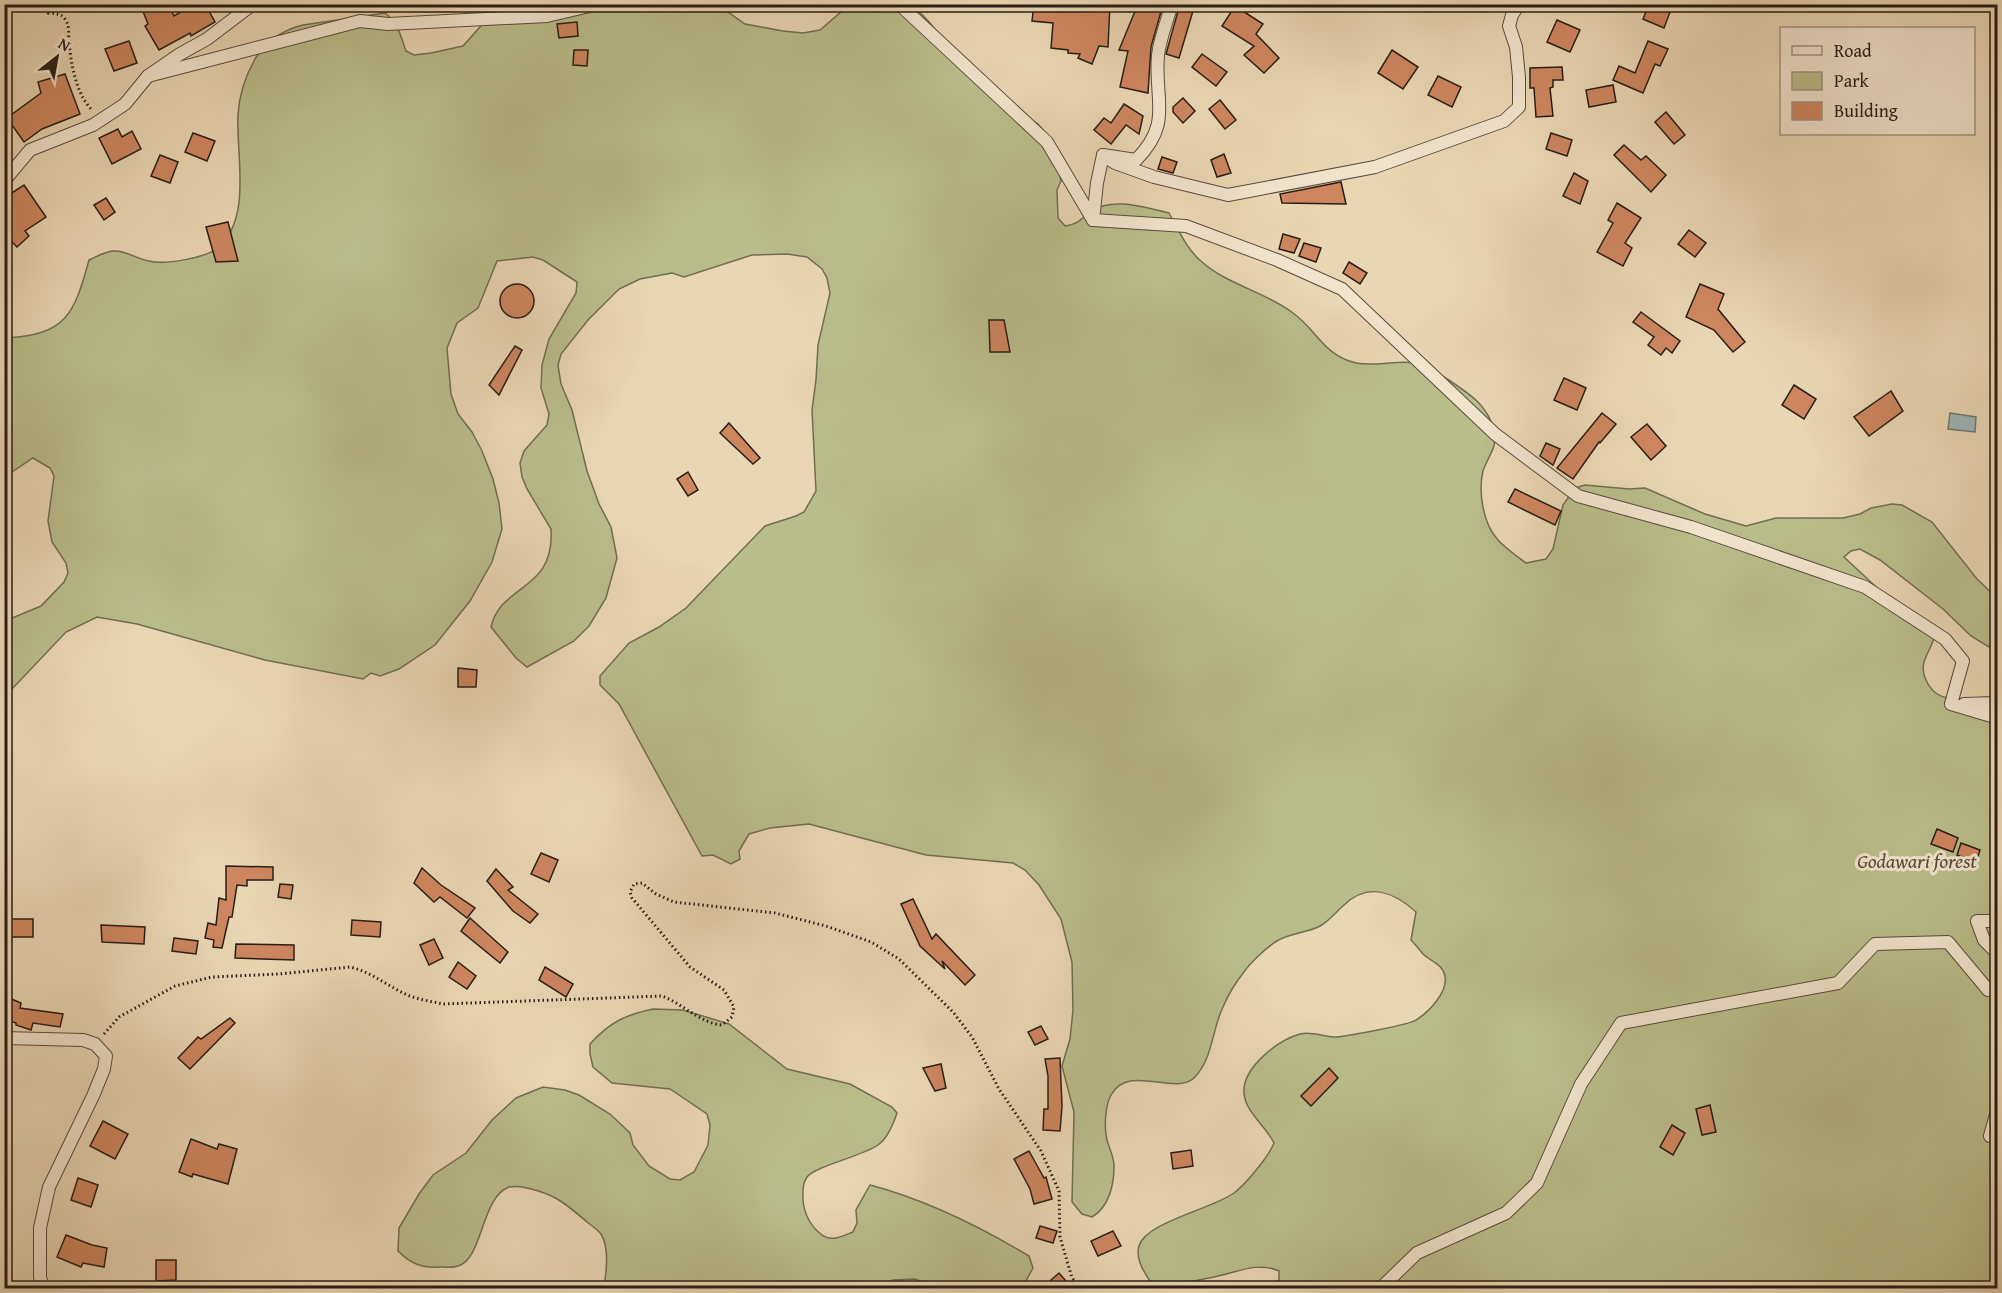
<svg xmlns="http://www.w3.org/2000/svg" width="2002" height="1293" font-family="'Gentium Book Plus',serif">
	<rect width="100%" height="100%" fill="#e9d6b2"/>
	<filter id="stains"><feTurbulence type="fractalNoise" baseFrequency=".00333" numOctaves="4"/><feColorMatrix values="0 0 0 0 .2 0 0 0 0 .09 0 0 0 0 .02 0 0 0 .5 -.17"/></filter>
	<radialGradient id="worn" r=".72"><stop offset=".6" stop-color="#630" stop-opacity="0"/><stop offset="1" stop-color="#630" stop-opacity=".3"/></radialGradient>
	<g fill="#b9bd8a" stroke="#716d50" stroke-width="1.5">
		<path d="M512,5H718L745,24L783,31L803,33L820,30L849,5H913L930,23L978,83L1038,124L1052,140L1061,181L1057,190L1058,218L1065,226C1081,224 1081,217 1093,210C1115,197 1146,208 1169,213C1178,229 1187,250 1202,262C1228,285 1266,292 1293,313C1317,330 1324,356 1356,363C1375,367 1396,360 1415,363C1429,365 1466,391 1477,401C1488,412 1498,430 1494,446C1491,455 1486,462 1483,471C1478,492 1483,524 1498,540C1506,549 1517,556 1526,563L1546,559L1553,549L1563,505L1575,488L1585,485L1629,489L1645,488L1705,514L1746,526L1776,518H1843L1860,514L1871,508L1892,504L1902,505L1932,522L1977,579L1997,598V652L1971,636L1943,609L1880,560L1860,549L1851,551L1844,557L1889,599L1935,636C1932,645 1927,653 1924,662C1922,669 1924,677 1928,684C1943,710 1975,693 1997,698V1288H1261L1279,1280V1271C1256,1261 1236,1273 1214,1277C1194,1281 1172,1286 1152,1284C1145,1274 1135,1259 1139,1246C1146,1222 1212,1209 1234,1193C1246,1184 1269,1156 1274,1143C1266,1126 1245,1112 1244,1093C1242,1068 1278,1040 1300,1034C1311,1031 1325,1037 1336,1037C1347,1036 1409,1025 1416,1020C1429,1012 1448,992 1445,976C1443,964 1430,961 1423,954C1419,949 1415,944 1411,940L1416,912C1394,892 1368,882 1344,905C1336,912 1329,921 1320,926C1307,933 1290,933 1277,941C1268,946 1250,963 1244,972C1236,982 1228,995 1223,1007C1212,1029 1213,1059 1194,1078C1174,1096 1129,1063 1111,1095C1105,1106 1104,1128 1107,1140C1109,1148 1114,1157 1114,1166C1114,1185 1109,1207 1092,1217L1082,1214L1072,1202L1074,1112L1062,1066L1070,1039L1073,1010L1072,962L1061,919L1039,885L1025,870L1013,863L926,855L809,824L770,828L749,834L739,851L740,859L731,864L713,855L702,856L619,704L600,685V676L629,643L659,627L686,608L765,526L796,516L804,512L816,491L812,410L816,380L818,345L830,293L827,278L822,269L807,257L787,254L752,255L684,277L672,273L640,279L619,289L588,320L561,354L558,365L561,384L572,410L587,471L599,504L611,527L617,558L606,598L589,626L574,641L527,667L516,658L491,627C501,583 555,592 551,529L527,489L522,477L520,463L524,451L547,425L549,414L541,388L542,365L549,339L576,293L577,282L543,260L533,257L497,261L478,308L457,323L447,348L451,394L458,414L472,432L482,451L493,479L499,503L502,529L492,562L470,601L435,645L399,669L380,676L371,673L363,679L265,660L137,624L97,617L66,632L13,688L5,692V621L41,606L64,582L68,573L66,563L52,542L48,521L54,476L50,468L33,458L12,472L5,481V338C66,335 74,315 89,260C98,256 105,251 115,251C127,251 137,259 149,261C164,265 207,258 219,247C252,216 236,156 238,115C239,96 246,75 255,59C266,41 283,30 303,25L385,13C398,22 401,37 406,51L414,55L431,53L463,46L496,9Z"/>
		<path d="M653,1009L683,1010L729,1024L787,1069L850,1084L892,1107L897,1113C893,1124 888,1138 878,1145C863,1156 815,1166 807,1177C802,1184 803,1192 803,1200C804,1214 811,1227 822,1235C832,1242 843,1236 853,1232L857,1223L856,1210L870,1185C927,1200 979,1226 1029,1256L1033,1268L1022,1288H939L915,1279L893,1280L886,1284L885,1288H604C606,1272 610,1249 601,1234C598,1230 591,1225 587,1222C566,1204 555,1194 527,1188C522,1187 515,1186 509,1187C481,1197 483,1259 458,1266C453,1268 445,1267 439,1267C422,1268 411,1264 398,1251L399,1228L419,1194L433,1175L466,1153L492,1120L516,1098L543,1087L565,1090L579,1095L610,1114L630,1133L633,1145L649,1166L670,1179L680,1180L694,1172L708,1145L710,1125L707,1114L670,1089L612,1083L593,1067L590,1054V1044C610,1022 625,1015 653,1009Z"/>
	</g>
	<path fill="#9cb6b7" stroke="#6e7977" stroke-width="1.5" d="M1950,413L1976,417L1975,432L1948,429Z"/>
	<g fill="#ce865f" stroke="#291d17" stroke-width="1.5">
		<path d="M140,4H168L174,16L194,4H205L215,22L191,36L190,33L159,50L145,26L148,24Z"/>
		<path d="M1034,4H1110L1108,47L1099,46L1092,64L1078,58L1080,54L1068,53V50L1051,48L1053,23L1032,21Z"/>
		<path d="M1138,4H1153L1162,8L1151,47L1148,93L1120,87L1128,51L1119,50Z"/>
		<path d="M1180,4H1195L1179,58L1166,54Z"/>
		<path d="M1649,4L1670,12L1664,28L1643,19Z"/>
		<path d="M1235,6L1263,24L1256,34L1279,58L1264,73L1244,55L1254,46L1222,26Z"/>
		<path d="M1557,20L1580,30L1570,52L1547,42Z"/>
		<path d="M577,22L578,36L559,38L557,24Z"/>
		<path d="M129,41L137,63L114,71L105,49Z"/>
		<path d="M1648,41L1668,49L1660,66L1655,64L1643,93L1613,80L1619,66L1635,73Z"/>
		<path d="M574,50H588L587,66L573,65Z"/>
		<path d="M1392,50L1418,67L1403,89L1378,73Z"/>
		<path d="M1202,54L1227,72L1216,86L1192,67Z"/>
		<path d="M1562,67L1563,80H1553V87L1550,88L1553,116L1536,117L1534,88H1530V68Z"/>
		<path d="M65,74L80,114L42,129L24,142L7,118L41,93L38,82Z"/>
		<path d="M1438,76L1461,87L1452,107L1428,95Z"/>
		<path d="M1613,85L1616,102L1589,107L1586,90Z"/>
		<path d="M1183,98L1195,111L1183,123L1173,112V107Z"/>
		<path d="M1220,100L1236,120L1225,129L1209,109Z"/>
		<path d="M1124,104L1143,116L1139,134L1126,125L1111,144L1094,130L1104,118L1111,123Z"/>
		<path d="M1666,112L1685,135L1674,144L1655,122Z"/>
		<path d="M118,129L122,137L132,131L141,149L112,164L99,138Z"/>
		<path d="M193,133L215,141L207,161L185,152Z"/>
		<path d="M1551,133L1572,140L1567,156L1546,149Z"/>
		<path d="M1624,145L1641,160L1646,156L1666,175L1651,192L1614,155Z"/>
		<path d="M1224,154L1231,173L1217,177L1211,160Z"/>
		<path d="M160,155L178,162L170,183L151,176Z"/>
		<path d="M1162,157L1177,162L1173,173L1158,169Z"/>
		<path d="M1574,173L1588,181L1580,204L1563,196Z"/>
		<path d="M1341,182L1346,204L1282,203L1280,194Z"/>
		<path d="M24,185L46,217L25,231L29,236L17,247L4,234V198Z"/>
		<path d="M106,198L115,212L104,220L94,205Z"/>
		<path d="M1617,203L1641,218L1625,243L1632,248L1623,266L1597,252L1613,223L1608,220Z"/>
		<path d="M228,222L238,261L216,262L206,227Z"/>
		<path d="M1689,230L1706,243L1695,257L1678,244Z"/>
		<path d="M1283,234L1300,239L1294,253L1279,249Z"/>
		<path d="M1304,243L1321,248L1316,262L1299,256Z"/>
		<path d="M1349,262L1367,273L1360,284L1343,273Z"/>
		<path d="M1700,284L1724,294L1718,309L1745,342L1733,352L1714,330L1686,317Z"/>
		<circle cx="517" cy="301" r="17"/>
		<path d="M1641,312L1680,341L1672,353L1666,348L1661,355L1648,345L1654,337L1633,322Z"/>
		<path d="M989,320H1004L1010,352H990Z"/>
		<path d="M515,346L522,350L499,395L489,385Z"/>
		<path d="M1564,378L1586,388L1577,410L1554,400Z"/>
		<path d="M1794,385L1816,399L1804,419L1782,405Z"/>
		<path d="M1891,391L1903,411L1869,436L1854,417Z"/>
		<path d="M1602,413L1616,424L1600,443L1599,442L1573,479L1557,468Z"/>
		<path d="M729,423L760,458L753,464L720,433Z"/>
		<path d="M1647,424L1666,446L1651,460L1631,437Z"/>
		<path d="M1546,443L1560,449L1553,465L1540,456Z"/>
		<path d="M688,472L698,490L688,496L677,479Z"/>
		<path d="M1515,489L1561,511L1555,525L1508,502Z"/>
		<path d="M458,668L477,670L476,687H458Z"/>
		<path d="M1937,829L1958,838L1953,852L1931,844Z"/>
		<path d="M1961,843L1980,850L1976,863L1957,855Z"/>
		<path d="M541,853L558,860L549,882L531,874Z"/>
		<path d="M226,866L273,867V880H247V886L237,885L232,917H229L222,948L213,947L214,940L205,938L208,923L216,925L219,898L226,900Z"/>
		<path d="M422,868L441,885L475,908L467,918L440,897L434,902L414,883Z"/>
		<path d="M496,869L513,887L508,890L538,914L530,923L513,911L487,881Z"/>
		<path d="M280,884L293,885L291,899L278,897Z"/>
		<path d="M913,899L932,939L936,934L975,975L965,985L942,961L945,969L920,946L901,904Z"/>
		<path d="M470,918L508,952L500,963L461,931Z"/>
		<rect x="4" y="919" width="29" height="18"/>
		<path d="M352,920L381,922L380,937L351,935Z"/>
		<path d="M101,925L145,927L144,944L102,942Z"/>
		<path d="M174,938L198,941L196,954L172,951Z"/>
		<path d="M434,939L443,958L429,965L420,945Z"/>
		<path d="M236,944L294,945V960L235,958Z"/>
		<path d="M458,962L476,976L467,989L449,977Z"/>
		<path d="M545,967L573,984L566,997L539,980Z"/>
		<path d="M9,998L21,1003L20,1008L63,1014L60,1027L33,1023L31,1030L16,1025V1023L4,1019V1008Z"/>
		<path d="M230,1018L235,1023L190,1069L178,1058L198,1037L201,1039Z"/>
		<path d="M1041,1026L1048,1039L1035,1045L1028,1032Z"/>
		<path d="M1060,1058L1062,1106L1060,1131L1043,1130L1044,1109H1048V1076L1045,1059Z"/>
		<path d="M941,1064L946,1088L935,1091L923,1068Z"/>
		<path d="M1329,1068L1338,1078L1311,1106L1301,1096Z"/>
		<path d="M1710,1105L1716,1132L1702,1135L1696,1109Z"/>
		<path d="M103,1121L128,1134L115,1159L90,1146Z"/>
		<path d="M1672,1125L1685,1133L1673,1155L1660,1147Z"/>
		<path d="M191,1139L217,1149L219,1144L237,1149L228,1184L193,1174L192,1177L179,1172Z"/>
		<path d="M1191,1150L1193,1166L1173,1169L1171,1153Z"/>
		<path d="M1029,1151L1044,1178L1046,1177L1052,1199L1034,1204L1030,1189L1014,1159Z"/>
		<path d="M78,1178L98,1185L91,1207L71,1200Z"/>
		<path d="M1040,1226L1057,1231L1053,1243L1036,1238Z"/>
		<path d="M1113,1231L1121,1246L1098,1256L1091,1241Z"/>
		<path d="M66,1235L92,1245L107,1248L104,1267L83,1263L81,1267L57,1257Z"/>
		<path d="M156,1260H176V1280L156,1281Z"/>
		<path d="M1059,1273L1072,1288H1042Z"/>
	</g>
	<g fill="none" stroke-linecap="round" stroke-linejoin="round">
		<g stroke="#594b3e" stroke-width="14">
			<g id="street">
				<path d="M899,4L1047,142L1093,220"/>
				<path d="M148,76L360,21L388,24L547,16L598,4"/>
				<path d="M1103,155L1115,163L1154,177L1228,195L1375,167L1504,121L1519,107V77L1516,47L1509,26L1512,15L1519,4"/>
				<path d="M4,181L30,150L93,125L125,104L148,76L180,54L207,39L253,4"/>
				<path d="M1093,220L1186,226L1277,260L1342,289L1495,434L1578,496L1691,527L1865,587L1945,639L1963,661L1951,704L1998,718"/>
				<path d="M1093,220L1097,183L1103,155L1136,160C1173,123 1154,100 1158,55C1160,38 1167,21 1172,4"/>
				<path d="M1964,704L1998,703"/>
				<path d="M1998,921H1977L1984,940L1998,954"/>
				<path d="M4,1038L83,1040L95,1044L106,1056L104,1069L93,1096L49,1187L40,1228V1277L43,1288"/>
				<path d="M1998,1108L1990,1136L1998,1137"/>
				<path d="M1381,1288L1417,1253L1506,1213L1537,1183L1581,1084L1621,1023L1838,983L1875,944L1948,942L1988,990L1998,982"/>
			</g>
		</g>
		<g stroke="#291d17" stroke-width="3" stroke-dasharray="1.5 3" stroke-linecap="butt">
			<path d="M46,4L48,13C55,14 61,13 65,19C70,25 68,35 69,42C71,64 76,94 92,110"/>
			<path d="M104,1034L119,1017L175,986L212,977L279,974L350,967C368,971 384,983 401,992C414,999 429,1001 443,1004L662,996C683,1004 700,1023 722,1025L732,1017L734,1007L724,990L690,967L632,898L630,892L634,884L642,883L656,894L674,902L775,913L826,926L871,942L899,959L953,1012L972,1037L999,1089L1041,1151L1059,1191L1060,1237L1072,1278L1081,1288"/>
		</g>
		<use href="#street" stroke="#f1e4cd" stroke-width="12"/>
	</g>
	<g text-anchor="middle" stroke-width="6" stroke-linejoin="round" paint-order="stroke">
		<g font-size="20" font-style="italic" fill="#544d3a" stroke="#f1e4cd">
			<text x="1917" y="868">Godawari forest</text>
		</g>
	</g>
	<rect width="2002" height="1293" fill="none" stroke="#e9d6b2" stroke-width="24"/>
	<rect x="6" y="6" width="1990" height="1281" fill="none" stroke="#291d17" stroke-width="3"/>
	<rect x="12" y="12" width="1978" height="1269" fill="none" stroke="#291d17" stroke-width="1.5"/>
	<rect x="1780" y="27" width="195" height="108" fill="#f1e4cd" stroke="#a19484" stroke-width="1.5"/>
	<rect x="1792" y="46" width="30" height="9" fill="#f1e4cd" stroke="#a19484" stroke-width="1.5"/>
	<text x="1834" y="57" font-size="18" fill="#291d17">Road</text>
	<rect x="1792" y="72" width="30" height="18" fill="#b9bd8a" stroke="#a19484" stroke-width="1.5"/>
	<text x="1834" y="87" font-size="18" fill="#291d17">Park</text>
	<rect x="1792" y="102" width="30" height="18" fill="#ce865f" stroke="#a19484" stroke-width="1.5"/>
	<text x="1834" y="117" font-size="18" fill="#291d17">Building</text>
	<g transform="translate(57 57) rotate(31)" stroke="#f1e4cd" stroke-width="4.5" paint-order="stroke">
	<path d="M0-4.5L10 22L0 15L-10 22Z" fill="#291d17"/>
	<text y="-9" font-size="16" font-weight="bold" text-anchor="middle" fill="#291d17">N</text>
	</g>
	<rect width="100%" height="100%" filter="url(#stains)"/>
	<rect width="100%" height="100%" fill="url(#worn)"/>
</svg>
